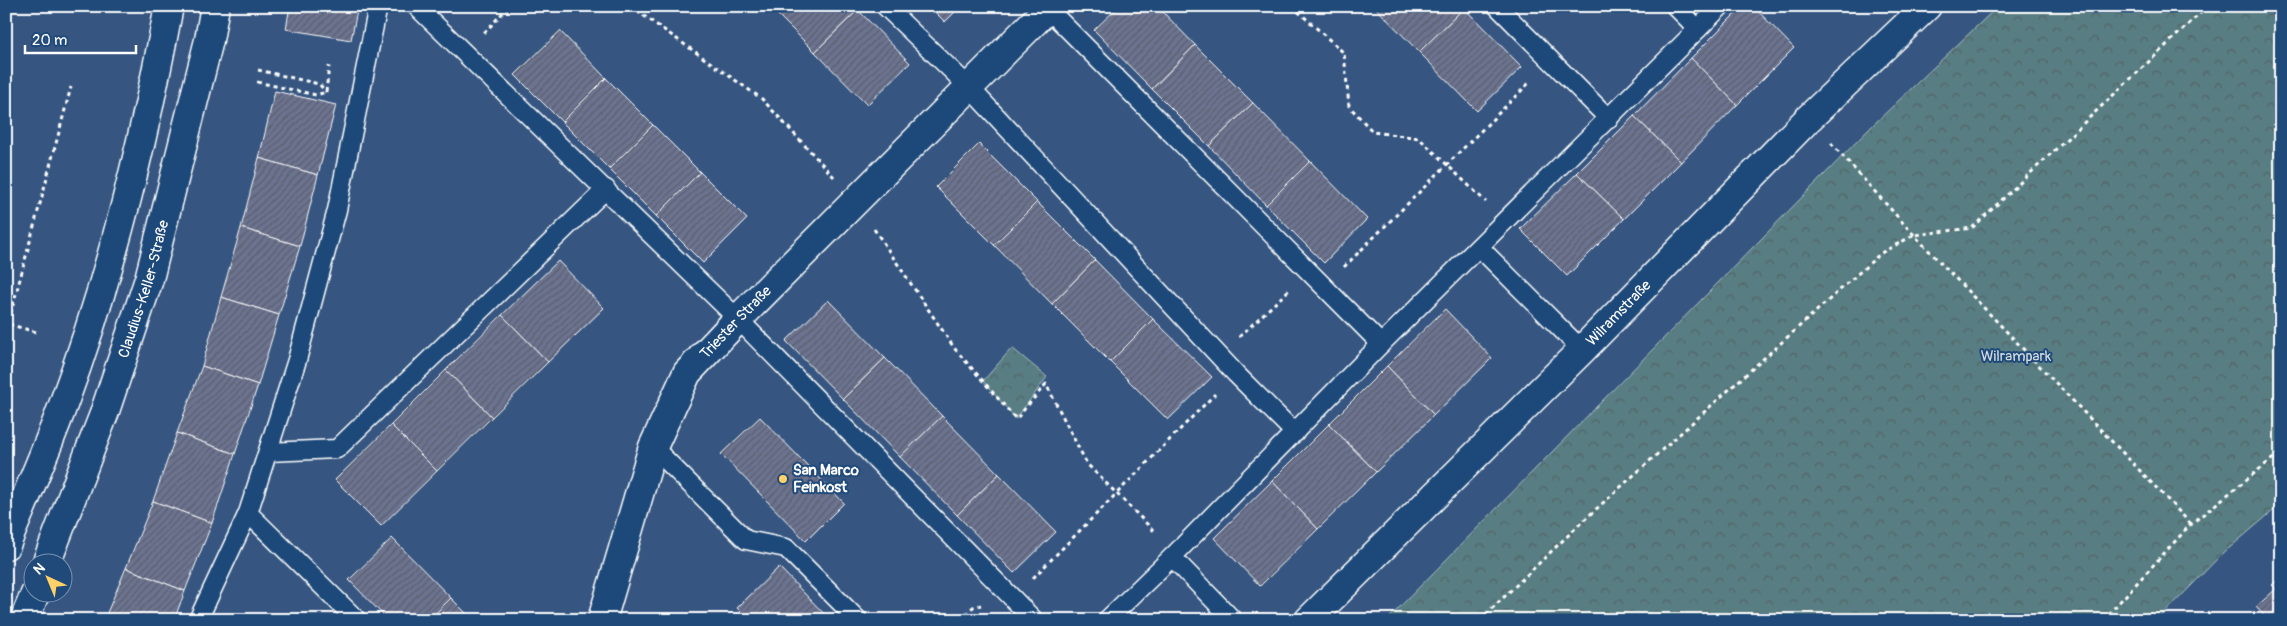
<svg xmlns="http://www.w3.org/2000/svg" width="2287" height="626" font-family="Pangolin,sans-serif">
	<defs>
		<pattern id="forest-crowns" width="20" height="18" patternUnits="userSpaceOnUse" patternTransform="scale(1.25)"><rect width="20" height="18" fill="#587d82"/><path d="M2 6a3 3 0 1 1 6 0M12 15a3 3 0 1 1 6 0" fill="none" stroke="#526467"/></pattern>
		<pattern id="building-hatch" width="6" height="6" patternUnits="userSpaceOnUse" patternTransform="scale(1.25)"><rect width="6" height="6" fill="#6c7390"/><path d="M-1 1l2-2M0 6l6-6M5 7l2-2" fill="none" stroke="#5a5e6b"/></pattern>
	</defs>
	<rect width="100%" height="100%" fill="#365681"/>
	<filter id="ink" filterUnits="userSpaceOnUse"><feTurbulence type="fractalNoise" baseFrequency=".02" numOctaves="2"/><feDisplacementMap in="SourceGraphic" scale="10" xChannelSelector="R" yChannelSelector="G"/><feConvolveMatrix kernelMatrix="1 2 1 2 8 2 1 2 1" color-interpolation-filters="sRGB"/></filter>
	<g filter="url(#ink)">
		<g fill="url(#forest-crowns)" stroke="#acbec0">
			<path d="M1998,6H2281V504L2220,556L2158,620H1387L1873,125Z"/>
			<path d="M1012,348L1047,377L1016,419L983,381Z"/>
		</g>
		<g fill="url(#building-hatch)" stroke="#fff">
			<path d="M290,6H358L351,40L286,29Z"/>
			<path d="M769,6H854L858,10L815,52Z"/>
			<path d="M929,6H961L945,22Z"/>
			<path d="M1119,6H1157L1195,45L1152,89L1094,30Z"/>
			<path d="M1374,6H1462L1464,8L1419,52Z"/>
			<path d="M1743,6H1753L1794,48L1737,105L1691,58Z"/>
			<path d="M1464,8L1522,67L1477,111L1419,52Z"/>
			<path d="M858,10L910,63L867,105L815,52Z"/>
			<path d="M560,31L606,78L562,122L515,75Z"/>
			<path d="M1195,45L1253,103L1209,146L1152,89Z"/>
			<path d="M1691,58L1737,105L1681,162L1634,116Z"/>
			<path d="M606,78L653,125L609,169L562,122Z"/>
			<path d="M275,91L336,105L318,175L259,158Z"/>
			<path d="M1253,103L1310,161L1266,205L1209,146Z"/>
			<path d="M1634,116L1681,162L1624,219L1577,173Z"/>
			<path d="M653,125L700,172L656,216L609,169Z"/>
			<path d="M979,144L1037,202L994,245L936,187Z"/>
			<path d="M259,158L318,175L300,246L241,228Z"/>
			<path d="M1310,161L1367,219L1324,263L1266,205Z"/>
			<path d="M700,172L747,219L703,263L656,216Z"/>
			<path d="M1577,173L1624,219L1567,276L1520,229Z"/>
			<path d="M1037,202L1095,260L1052,304L994,245Z"/>
			<path d="M241,228L300,246L279,315L221,297Z"/>
			<path d="M1095,260L1153,319L1110,362L1052,304Z"/>
			<path d="M558,261L604,308L548,362L502,315Z"/>
			<path d="M221,297L279,315L258,385L202,366Z"/>
			<path d="M828,300L885,358L843,399L786,341Z"/>
			<path d="M1445,309L1492,358L1434,415L1387,366Z"/>
			<path d="M502,315L548,362L492,417L446,370Z"/>
			<path d="M1153,319L1212,377L1168,420L1110,362Z"/>
			<path d="M885,358L942,416L900,457L843,399Z"/>
			<path d="M202,366L258,385L235,454L177,433Z"/>
			<path d="M1387,366L1434,415L1376,472L1329,424Z"/>
			<path d="M446,370L492,417L437,471L391,425Z"/>
			<path d="M942,416L999,474L957,515L900,457Z"/>
			<path d="M760,417L844,503L806,541L721,454Z"/>
			<path d="M1329,424L1376,472L1318,529L1272,481Z"/>
			<path d="M391,425L437,471L381,526L335,480Z"/>
			<path d="M177,433L235,454L212,523L153,501Z"/>
			<path d="M999,474L1056,532L1014,573L957,515Z"/>
			<path d="M1272,481L1318,529L1260,586L1214,538Z"/>
			<path d="M153,501L212,523L185,591L126,568Z"/>
			<path d="M392,538L451,598L429,620H388L349,580Z"/>
			<path d="M779,567L830,620H749L737,608Z"/>
			<path d="M126,568L185,591L174,620H104Z"/>
			<path d="M2281,577V620H2268L2256,607L2276,589L2272,585Z"/>
			<path d="M451,598L473,620H429Z"/>
		</g>
		<g fill="none" stroke-linecap="round" stroke-linejoin="round">
			<g stroke="#fff" stroke-width="21">
				<g id="lane">
					<path d="M416,6L738,319L1034,620"/>
					<path d="M885,6L969,87L1236,374L1295,433"/>
					<path d="M1045,6L1381,344"/>
					<path d="M1497,6L1609,119"/>
					<path d="M1675,6L1698,29"/>
					<path d="M1479,247L1582,350"/>
					<path d="M653,447L746,540L786,548L858,620"/>
					<path d="M268,452L337,449L606,189"/>
					<path d="M248,513L357,620"/>
					<path d="M1172,557L1233,620"/>
					<path d="M198,620L248,513L297,360L337,210L378,6"/>
					<path d="M1107,620L1172,557L1381,344L1721,6"/>
				</g>
			</g>
			<g stroke="#fff" stroke-width="31">
				<g id="street">
					<path id="s1" d="M602,620L653,447L687,373L738,319L1050,6"/>
					<path id="s2" d="M1309,620L1582,350L1809,118L1927,6"/>
				</g>
			</g>
			<g stroke="#fff" stroke-width="31">
				<g id="secondary">
					<path d="M6,545C25,498 46,452 63,405C111,276 144,141 169,6"/>
					<path id="s3" d="M46,564L104,414L149,279L209,40L215,6"/>
					<path d="M24,620L35,594"/>
				</g>
			</g>
			<g stroke="#fff" stroke-width="3" stroke-dasharray="4 4" stroke-linecap="butt">
				<path d="M630,6L762,99L834,177"/>
				<path d="M1292,6L1344,53L1349,106L1373,132L1419,138L1486,202"/>
				<path d="M484,33L509,6"/>
				<path d="M258,70L319,84L326,92"/>
				<path d="M257,82L316,95L326,92"/>
				<path d="M326,92L329,66"/>
				<path d="M1831,143L1914,235L2191,524"/>
				<path d="M874,229L955,349L1016,419L1046,384L1087,464L1156,533"/>
				<path d="M1344,267L1531,81"/>
				<path d="M36,332L8,324L71,87"/>
				<path d="M1239,337L1289,290"/>
				<path d="M1033,578L1215,394"/>
				<path d="M960,620L973,607L981,605"/>
				<path d="M1480,620L1584,520L1881,253L1914,235L1972,228L2208,6"/>
				<path d="M2103,620L2191,524L2281,452"/>
			</g>
			<use href="#lane" stroke="#1f4a7a" stroke-width="18"/>
			<use href="#street" stroke="#1f4a7a" stroke-width="28"/>
			<use href="#secondary" stroke="#1f4a7a" stroke-width="28"/>
		</g>
	</g>
	<circle fill="#ffd166" stroke="#1f4a7a" stroke-width="2" cx="783" cy="479" r="5"/>
	<g text-anchor="middle" stroke-width="4" stroke-linejoin="round" paint-order="stroke">
		<g font-size="15" fill="#fff" stroke="#1f4a7a">
			<text dy="5" stroke="none"><textPath href="#s3" startOffset="292">Claudius-Keller-Straße</textPath></text>
			<text dy="5" stroke="none"><textPath href="#s2" startOffset="436">Wilramstraße</textPath></text>
			<text dy="5" stroke="none"><textPath href="#s1" startOffset="332">Triester Straße</textPath></text>
		</g>
		<g font-size="15" fill="#d5dee0" stroke="#1f4a7a">
			<text x="2016" y="361">Wilrampark</text>
		</g>
		<g font-size="15" font-weight="bold" fill="#fff" stroke="#1f4a7a" text-anchor="start">
			<text x="793" y="475">San Marco<tspan x="793" dy="17">Feinkost</tspan></text>
		</g>
	</g>
	<rect width="2287" height="626" fill="none" stroke="#1f4a7a" stroke-width="25"/>
	<rect x="12" y="12" width="2262" height="601" fill="none" stroke="#fff" stroke-width="2" filter="url(#ink)"/>
	<g transform="translate(48 578) rotate(316)"><circle r="24" fill="#1f4a7a" stroke="#7992af"/>
	<path d="M0-4L9 19L0 12L-9 19Z" fill="#ffd166"/>
	<text y="-8" font-size="14" font-weight="bold" text-anchor="middle" fill="#ffffff">N</text>
	</g>
	<path d="M25 45v8h111v-8" fill="none" stroke="#ffffff" stroke-width="2.5"/>
	<text x="32" y="45" font-size="15" fill="#ffffff" stroke="#1f4a7a" stroke-width="4" paint-order="stroke">20 m</text>
</svg>
